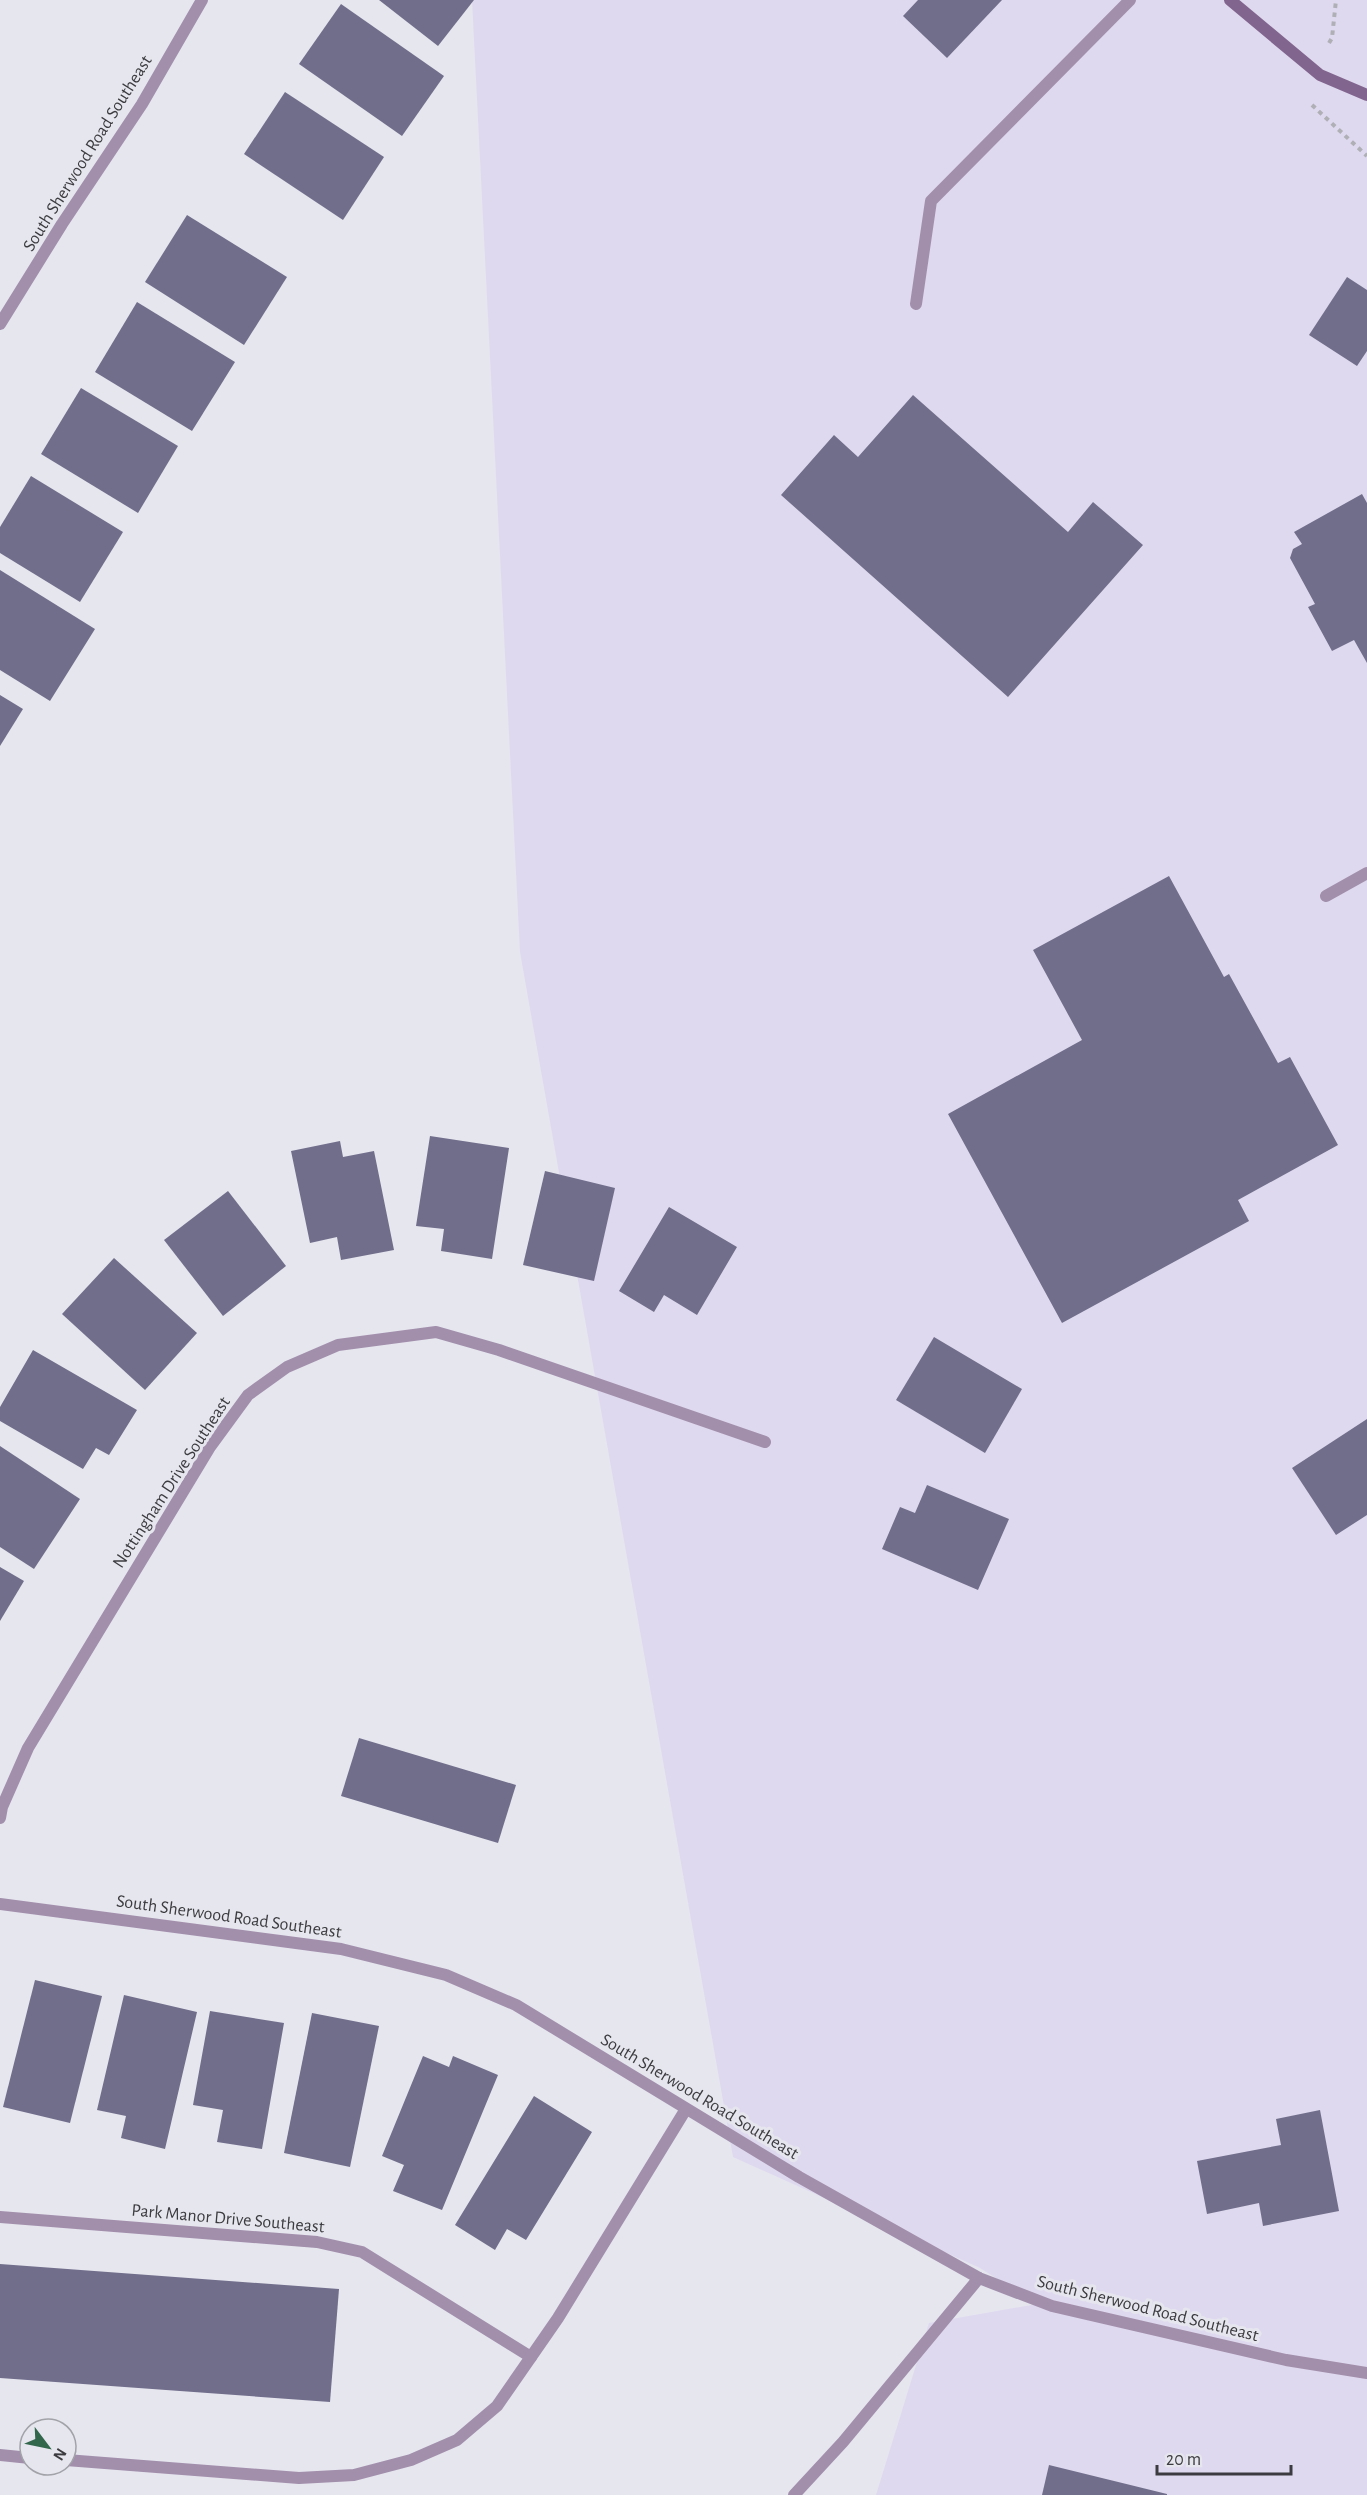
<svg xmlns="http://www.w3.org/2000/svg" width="1367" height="2495" font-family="'Alegreya Sans',sans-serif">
	<rect width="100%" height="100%" fill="#e6e6ef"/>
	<path fill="#dfd9ef" d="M472,0H1367V2495H876L929,2323L1037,2304L980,2268L733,2157L520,952Z"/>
	<g fill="#706e8b">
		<path d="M379,0H474L438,46Z"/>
		<path d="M918,0H1002L947,58L903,16Z"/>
		<path d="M341,4L444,76L402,136L299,64Z"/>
		<path d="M285,92L384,157L343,220L244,154Z"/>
		<path d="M187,215L287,277L244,345L145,282Z"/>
		<path d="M1347,277L1367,290V351L1357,366L1309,335Z"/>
		<path d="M137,302L235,362L192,431L95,372Z"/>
		<path d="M81,388L178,446L138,513L41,454Z"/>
		<path d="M913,395L1068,532L1093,502L1143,545L1008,697L781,495L834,435L858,457Z"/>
		<path d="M31,476L123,532L80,602L0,553V527Z"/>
		<path d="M1362,494L1367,503V663L1354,640L1332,651L1308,607L1315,604L1290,558L1293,549L1302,544L1294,532Z"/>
		<path d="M0,570L95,629L50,701L0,670Z"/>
		<path d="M0,695L23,709L0,746Z"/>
		<path d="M1169,876L1224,977L1229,974L1278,1063L1290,1057L1338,1145L1238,1200L1249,1221L1062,1323L948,1114L1082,1040L1033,950Z"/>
		<path d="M430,1136L509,1148L492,1259L441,1251L444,1229L416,1226Z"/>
		<path d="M340,1141L343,1157L374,1151L394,1250L341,1260L337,1237L310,1243L291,1151Z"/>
		<path d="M545,1171L615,1188L594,1281L523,1265Z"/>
		<path d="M228,1191L286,1266L223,1316L164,1240Z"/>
		<path d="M669,1207L737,1247L697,1315L664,1295L654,1312L619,1291Z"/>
		<path d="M114,1258L197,1333L145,1390L62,1314Z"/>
		<path d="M934,1337L1022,1389L985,1453L896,1400Z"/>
		<path d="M33,1350L137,1410L109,1455L96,1448L83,1469L0,1421V1407Z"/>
		<path d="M1367,1419V1515L1336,1535L1292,1468Z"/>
		<path d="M0,1446L80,1499L34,1569L0,1547Z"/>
		<path d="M927,1485L1009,1519L978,1590L882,1549L900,1507L915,1513Z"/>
		<path d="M0,1567L24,1581L0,1621Z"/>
		<path d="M359,1738L516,1785L498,1843L341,1796Z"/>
		<path d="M35,1980L102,1996L70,2123L3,2107Z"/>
		<path d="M124,1995L197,2012L165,2149L121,2138L126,2116L97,2110Z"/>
		<path d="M210,2011L284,2023L262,2149L217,2142L223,2110L193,2105Z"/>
		<path d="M312,2013L379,2026L350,2167L284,2153Z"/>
		<path d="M423,2056L449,2067L453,2056L498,2075L442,2210L393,2191L404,2165L382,2156Z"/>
		<path d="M534,2096L592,2132L526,2240L507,2229L495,2250L455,2225Z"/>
		<path d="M1320,2110L1339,2211L1263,2226L1259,2203L1207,2214L1197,2161L1281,2145L1276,2119Z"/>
		<path d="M0,2264L339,2289L330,2402L0,2378Z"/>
		<path d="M1049,2465L1167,2494V2495H1042Z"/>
	</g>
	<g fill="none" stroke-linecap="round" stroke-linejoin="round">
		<g stroke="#afafb6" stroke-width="4" stroke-dasharray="4.5 4.5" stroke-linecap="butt">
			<path d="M1329,43L1332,38L1336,0"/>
			<path d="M1312,105L1367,156"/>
		</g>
		<g stroke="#a28fac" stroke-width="12">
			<path d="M916,304L931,201L1130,0"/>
			<path d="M1326,896L1367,873"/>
			<path d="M794,2495L843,2442L979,2278"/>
		</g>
		<g stroke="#a28fac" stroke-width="12">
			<path d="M0,324L62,224L142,104L202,0"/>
			<path d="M0,1818L2,1807L28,1748L210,1447L248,1395L287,1367L338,1345L436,1332L499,1350L765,1442"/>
			<path d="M0,1904L341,1949L446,1975L516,2005L799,2177L979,2278L1052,2306L1286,2360L1367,2373"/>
			<path d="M0,2217L317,2242L362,2252L531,2357"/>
			<path d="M0,2455L30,2458"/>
			<path d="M66,2460L299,2478L354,2475L411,2460L457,2440L497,2406L531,2357L558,2318L686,2109"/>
		</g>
		<path stroke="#81658e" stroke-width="12" d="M1230,0L1320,75L1367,95"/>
	</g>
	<g text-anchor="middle" stroke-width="6" stroke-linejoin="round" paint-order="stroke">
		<g font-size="18" fill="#3c3c40" stroke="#e6e6ef">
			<text transform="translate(87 153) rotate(-58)" y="6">South Sherwood Road Southeast</text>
			<text transform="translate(171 1482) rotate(-57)" y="6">Nottingham Drive Southeast</text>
			<text transform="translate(229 1916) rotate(8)" y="6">South Sherwood Road Southeast</text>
			<text transform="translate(700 2096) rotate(31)" y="6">South Sherwood Road Southeast</text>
			<text transform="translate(228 2218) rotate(5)" y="6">Park Manor Drive Southeast</text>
			<text transform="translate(1148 2308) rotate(14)" y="6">South Sherwood Road Southeast</text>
		</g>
	</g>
	<g transform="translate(48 2447) rotate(122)"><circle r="28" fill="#e6e6ef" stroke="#a2a2a9" stroke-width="1.5"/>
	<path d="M0-4.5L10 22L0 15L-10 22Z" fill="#32674c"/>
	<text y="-9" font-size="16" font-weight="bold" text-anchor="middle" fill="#3c3c40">N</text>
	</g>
	<path d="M1157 2465v9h134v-9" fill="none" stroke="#3c3c40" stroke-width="3"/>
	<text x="1166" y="2465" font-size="18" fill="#3c3c40" stroke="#e6e6ef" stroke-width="4.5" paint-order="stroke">20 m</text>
</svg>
